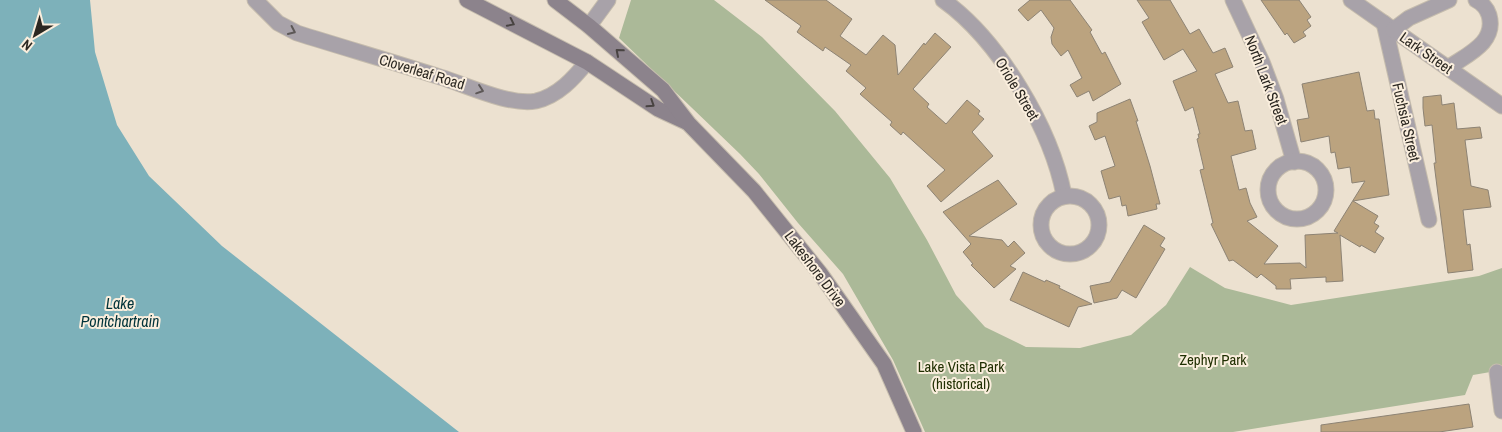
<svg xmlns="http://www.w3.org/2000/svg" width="1502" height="432" font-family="'Archivo Narrow',sans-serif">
	<rect width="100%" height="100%" fill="#ece1d0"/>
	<path fill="#abb998" d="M631,0H714L762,37L835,111L890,178L927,240L956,295L985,327L1026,347L1080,348L1131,335L1166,305L1190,267L1225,288L1291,305L1479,276L1502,268V370L1473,375L1465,395L1233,432H925L893,360L843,274L798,223L759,174L740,154L619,38Z"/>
	<path fill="#7db1ba" d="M0,0H90L95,52L117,125L149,176L222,246L459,432H0Z"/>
	<g fill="#bba37f" stroke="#8d8374">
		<path d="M765,0H826L852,19L840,36L866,55L883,35L895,45L898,75L924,43L925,45L935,33L951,47L913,89L929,104L927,107L946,124L967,100L980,111L978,114L984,119L972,132L993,156L941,202L927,186L945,170L903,132L901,135L890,125L892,122L860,94L866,88L846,71L851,65L825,47L823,51L797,32L801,26Z"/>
		<path d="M1030,0H1070L1092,30L1090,32L1102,54L1105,52L1121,84L1093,101L1089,91L1077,97L1070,85L1082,78L1068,50L1061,56L1052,44L1051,37L1054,28L1041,10L1028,21L1018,10Z"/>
		<path d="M1137,0H1170L1190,34L1199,29L1213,53L1225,48L1233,67L1215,74L1228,103L1238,101L1245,131L1252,130L1256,149L1231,156L1239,190L1246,188L1250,203L1257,217L1247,221L1278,246L1264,264L1300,263L1306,268L1305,235L1338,233L1334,231L1365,181L1352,183L1350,167L1338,169L1335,152L1331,153L1329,136L1301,142L1297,120L1309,118L1302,84L1359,72L1367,111L1374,110L1375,119H1379L1389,195L1353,201L1378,216L1374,223L1379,226L1375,232L1384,238L1375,253L1361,245L1360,247L1340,235L1343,281L1326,282V277L1290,279L1291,289H1276V286L1261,274L1257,278L1233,260L1229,261L1211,224L1213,223L1200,170L1204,169L1197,139L1199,138L1198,134H1200L1193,107L1185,111L1173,81L1197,71L1183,49L1164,60L1142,22L1149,18Z"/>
		<path d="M1261,0H1299L1311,17L1307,20L1311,26L1303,32L1306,36L1294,43L1287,33L1285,35Z"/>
		<path d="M1441,95L1442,105L1454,103L1457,129L1480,127L1482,138L1465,140L1471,186L1488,190L1491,207L1463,210L1467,245L1470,244L1473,270L1448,273L1434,163H1436L1432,125L1425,126L1423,108V97Z"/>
		<path d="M1130,99L1138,121H1136L1150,166L1160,204H1156L1157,209L1128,216L1126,205L1122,206L1120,196L1109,199L1101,171L1115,166L1105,136L1095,140L1089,126L1097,122V113Z"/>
		<path d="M998,180L1017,204L969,236L1002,240L1008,247L1014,241L1025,253L1010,266L1016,269L994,288L971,265L973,264L963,252L971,244L943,212Z"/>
		<path d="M1144,225L1165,238L1160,246L1165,249L1136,298L1122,290L1117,298L1094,303L1090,286L1110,282Z"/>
		<path d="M1023,272L1045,282L1046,280L1060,286L1059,288L1092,304L1078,307L1069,327L1010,300Z"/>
		<path d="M1469,404L1473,427L1439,432H1321V425Z"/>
	</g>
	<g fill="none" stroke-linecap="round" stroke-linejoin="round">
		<g stroke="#c5bcad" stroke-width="17">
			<g id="street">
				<path d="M255,0L278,23L297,33C345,48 393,62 440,77C467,85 509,106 536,101C558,96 574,78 587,62"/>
				<path d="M943,0C999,40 1051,128 1064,195"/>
				<path d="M1233,0L1262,62L1276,99L1294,162"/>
				<path d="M1351,0L1502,106"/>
				<path d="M1384,23L1429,220"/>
				<path d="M589,26L608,0"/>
				<path d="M1393,30L1409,18L1449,0"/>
				<path d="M1448,68C1466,55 1497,43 1489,15C1487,9 1482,3 1476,0"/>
				<circle cx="1297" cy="190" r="29"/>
				<circle cx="1070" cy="225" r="29"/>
				<path d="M1497,372L1502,411"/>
			</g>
		</g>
		<g stroke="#c5bcad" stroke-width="17">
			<g id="secondary">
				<path d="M467,0L587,62L658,109L686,122"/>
				<path d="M555,0L589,26L663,90L689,124L754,191L820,273L884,364L914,432"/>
			</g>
		</g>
		<use href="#street" stroke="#a8a2a9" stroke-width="15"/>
		<use href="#secondary" stroke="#8c838c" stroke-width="15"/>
	</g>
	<defs><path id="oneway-chevron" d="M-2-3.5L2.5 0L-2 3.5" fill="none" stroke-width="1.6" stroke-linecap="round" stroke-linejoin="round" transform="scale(1.25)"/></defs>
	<g stroke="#484341">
		<use href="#oneway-chevron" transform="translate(511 23) rotate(26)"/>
		<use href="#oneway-chevron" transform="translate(619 52) rotate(-139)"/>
		<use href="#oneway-chevron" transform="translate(651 104) rotate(33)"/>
	</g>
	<g stroke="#5d5857">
		<use href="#oneway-chevron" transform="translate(292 31) rotate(25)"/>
		<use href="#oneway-chevron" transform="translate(480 90) rotate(19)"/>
	</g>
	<g text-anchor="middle" stroke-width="4" stroke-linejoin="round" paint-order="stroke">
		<g font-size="15" fill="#2b2721" stroke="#faeedd">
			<text transform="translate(1426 53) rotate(35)" y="5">Lark Street</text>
			<text transform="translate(422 72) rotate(17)" y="5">Cloverleaf Road</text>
			<text transform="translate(1266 80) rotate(69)" y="5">North Lark Street</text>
			<text transform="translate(1017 89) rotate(59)" y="5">Oriole Street</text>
			<text transform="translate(1406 122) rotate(77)" y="5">Fuchsia Street</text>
			<text transform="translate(815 269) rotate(53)" y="5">Lakeshore Drive</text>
		</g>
		<g font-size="15" fill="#202f02" stroke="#faeedd">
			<text x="1213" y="365">Zephyr Park</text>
			<text x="961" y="372">Lake Vista Park<tspan x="961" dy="17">(historical)</tspan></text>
		</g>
		<g font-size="16" font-style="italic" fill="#00333a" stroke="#faeedd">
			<text x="120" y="309">Lake<tspan x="120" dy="18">Pontchartrain</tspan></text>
		</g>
	</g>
	<g transform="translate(35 35) rotate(218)" stroke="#faeedd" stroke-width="4" paint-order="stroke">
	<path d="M0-4L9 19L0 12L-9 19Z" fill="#2b2721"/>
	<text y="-8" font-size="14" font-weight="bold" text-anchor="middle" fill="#2b2721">N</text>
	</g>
</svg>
